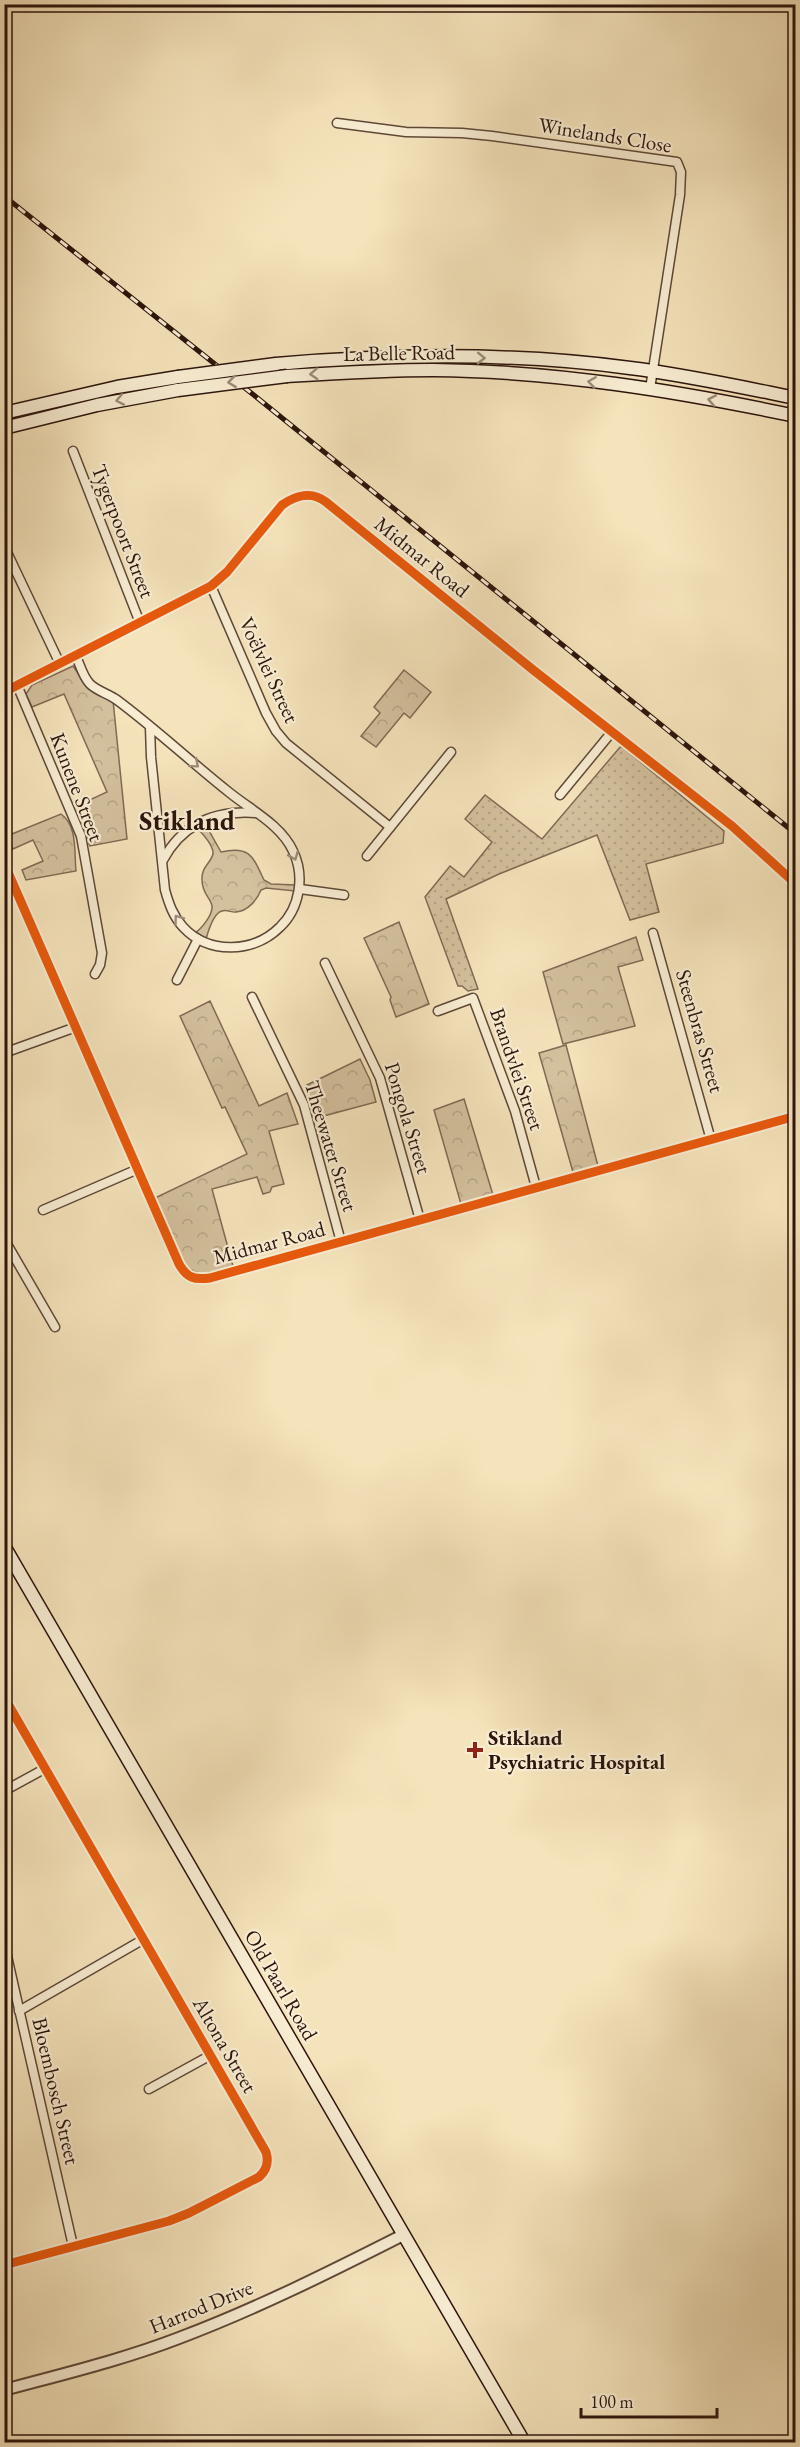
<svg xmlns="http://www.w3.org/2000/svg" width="800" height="2447" font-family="'EB Garamond',serif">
	<defs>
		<pattern id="grass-dots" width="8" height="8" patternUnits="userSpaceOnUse" patternTransform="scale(1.5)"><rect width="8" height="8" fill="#d3c09d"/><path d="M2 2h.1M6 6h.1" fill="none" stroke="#b5a486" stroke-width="1.8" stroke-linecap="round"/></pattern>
		<pattern id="forest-crowns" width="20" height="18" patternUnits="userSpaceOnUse" patternTransform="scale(1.5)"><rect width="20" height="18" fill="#d3c09d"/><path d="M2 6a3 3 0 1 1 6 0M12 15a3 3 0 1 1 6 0" fill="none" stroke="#b5a486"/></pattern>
	</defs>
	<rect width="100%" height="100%" fill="#f5e3bb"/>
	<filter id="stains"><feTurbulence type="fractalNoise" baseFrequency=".00333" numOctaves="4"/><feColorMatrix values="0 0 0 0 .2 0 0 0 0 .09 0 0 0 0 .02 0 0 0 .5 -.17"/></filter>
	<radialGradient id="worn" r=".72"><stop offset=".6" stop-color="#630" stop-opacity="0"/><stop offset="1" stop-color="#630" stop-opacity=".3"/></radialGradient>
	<path fill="url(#grass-dots)" stroke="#806a54" stroke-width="1.5" d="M621,746L724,831L723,843L646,864L659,912L630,920L597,835L499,874L446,899L478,989L468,991L462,986H458L425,897L450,866L464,877L492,842L465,819L485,795L542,839Z"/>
	<g fill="url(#forest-crowns)" stroke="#806a54" stroke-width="1.5">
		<path d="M73,666L89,689L113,700L127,839L90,846L89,844L79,805L107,792L64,694L32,707L26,694L32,685Z"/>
		<path d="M404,670L431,692L410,718L404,713L376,747L361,736L380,713L374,707Z"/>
		<path d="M61,814C78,826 74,853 76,871L26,880L22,870L43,861L33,840L13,849L7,836Z"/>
		<path d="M208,821L207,827L221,852C250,845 253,857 264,880L271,884L296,885L295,891L266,888L261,890C257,900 248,911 236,912C232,913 227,909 222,911C213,913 208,932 206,939L195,933C201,929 213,915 212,906C211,898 202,894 202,880C201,867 211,863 213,854C214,845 201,832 196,827Z"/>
		<path d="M399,922L429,1004L396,1017L390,1000L391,997L364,938Z"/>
		<path d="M636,937L643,960L618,967L635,1026L563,1044L543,972Z"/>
		<path d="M210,1001L259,1106L287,1093L298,1124L269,1131L284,1184L272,1187L270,1192L263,1194L257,1177L212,1189L233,1266C215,1271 198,1280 184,1264L156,1200L157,1197L247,1154L225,1107L222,1108L180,1016Z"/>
		<path d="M566,1045L598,1166L573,1172L539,1053Z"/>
		<path d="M360,1059L370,1080L376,1102L316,1118L305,1086Z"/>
		<path d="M464,1099L493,1195L461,1204L434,1110Z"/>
	</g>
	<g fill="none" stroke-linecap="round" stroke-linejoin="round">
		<g stroke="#5e4838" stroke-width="11">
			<g id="minor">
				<path d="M337,123L406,132L462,133L492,136L677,162L681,172L680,195L650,389"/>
				<path d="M73,451L140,623"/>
				<path d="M4,546L60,664"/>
				<path d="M211,586L266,713L276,731L286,743L390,827"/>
				<path d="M76,656C80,665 83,677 90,684C97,691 109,694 117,700C156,729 192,763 230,793C251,810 281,825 293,851C305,876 300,908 280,927C254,953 209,955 183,927C173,916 169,904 165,890L151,757L150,727"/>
				<path d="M17,685L81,836L102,953L100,965L95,974"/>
				<path d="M4,692L211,586L227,572L282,505C296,495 312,491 326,502L532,669L732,826L796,884"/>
				<path d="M560,795L611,733"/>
				<path d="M367,856L451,752"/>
				<path d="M163,860C183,823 216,810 256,813"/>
				<path d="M4,863L179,1264C187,1278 194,1280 210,1278L796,1116"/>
				<path d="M300,889L344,895"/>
				<path d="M653,933L711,1140"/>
				<path d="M325,963L380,1078L420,1220"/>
				<path d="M177,980L198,939"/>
				<path d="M252,997L304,1105L341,1242"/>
				<path d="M438,1011L473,998L515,1111L536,1187"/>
				<path d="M4,1053L76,1027"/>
				<path d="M43,1210L138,1169"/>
				<path d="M4,1239L55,1327"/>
				<path d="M4,1697L266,2152C269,2162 267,2170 259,2177L189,2213L169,2221L4,2265"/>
				<path d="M4,1791L46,1768"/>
				<path d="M4,1943L73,2246"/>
				<path d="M19,2011L144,1939"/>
				<path d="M149,2089L211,2055"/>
			</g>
		</g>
		<g stroke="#5e4838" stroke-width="14">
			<path id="tertiary" d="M4,2390C63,2374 122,2360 179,2338C256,2309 330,2272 403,2235"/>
		</g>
		<g stroke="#2c140c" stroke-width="15">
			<g id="secondary">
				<path d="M276,364C393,354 513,352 630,368C686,375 741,387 796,398"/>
				<path d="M287,376C336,373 384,370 433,370C555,371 677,391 796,416"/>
				<path d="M4,413L117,387L178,377"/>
				<path d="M4,428L97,405L178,390"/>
				<path d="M4,1546L524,2442"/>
			</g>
		</g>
		<use href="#minor" stroke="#f8edd3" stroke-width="8"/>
		<use href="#tertiary" stroke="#f8edd3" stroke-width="10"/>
		<use href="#secondary" stroke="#f8edd3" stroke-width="12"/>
		<g stroke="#2c140c" stroke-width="5">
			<path id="rail" d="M4,196L255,396L796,834"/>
		</g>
		<use href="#rail" stroke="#f8edd3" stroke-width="3" stroke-dasharray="9" stroke-linecap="butt"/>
		<g stroke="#2c140c" stroke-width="15" stroke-linecap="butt">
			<g id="secondary-bridge">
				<path d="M178,377L276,364"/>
				<path d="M178,390L287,376"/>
			</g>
		</g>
		<use href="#secondary-bridge" stroke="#f8edd3" stroke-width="12"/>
		<g stroke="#f8edd3" stroke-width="13">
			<g id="cycleway">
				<path d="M4,692L211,586L227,572L282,505C296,495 312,491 326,502L532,669L732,826L796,884"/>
				<path d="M4,863L179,1264C187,1278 194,1280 210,1278L796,1116"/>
				<path d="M4,1697L266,2152C269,2162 267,2170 259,2177L189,2213L169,2221L4,2265"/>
			</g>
		</g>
		<use href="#cycleway" stroke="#e8590c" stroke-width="9"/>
	</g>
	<defs><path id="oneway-chevron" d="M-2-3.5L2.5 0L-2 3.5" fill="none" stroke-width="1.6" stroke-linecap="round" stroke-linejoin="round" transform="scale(1.5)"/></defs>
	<g stroke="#9c8b79">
		<use href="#oneway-chevron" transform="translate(481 358) rotate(1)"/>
		<use href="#oneway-chevron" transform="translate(314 374) rotate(177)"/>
		<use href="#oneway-chevron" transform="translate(232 382) rotate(173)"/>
		<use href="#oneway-chevron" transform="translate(592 382) rotate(-172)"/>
		<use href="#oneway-chevron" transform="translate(120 400) rotate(169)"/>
		<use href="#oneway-chevron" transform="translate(712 400) rotate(-170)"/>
		<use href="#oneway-chevron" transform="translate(195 764) rotate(40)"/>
		<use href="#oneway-chevron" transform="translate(294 856) rotate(68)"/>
		<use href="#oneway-chevron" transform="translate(178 919) rotate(-126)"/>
	</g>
	<path fill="#8f2418" stroke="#f8edd3" stroke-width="2" d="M472 1741h6v6h6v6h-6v6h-6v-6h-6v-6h6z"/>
	<g text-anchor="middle" stroke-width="4.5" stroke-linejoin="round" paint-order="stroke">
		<g font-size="21" fill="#2c140c" stroke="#f8edd3">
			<text transform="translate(605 135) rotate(9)" y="7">Winelands Close</text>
			<text transform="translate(399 353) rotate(-1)" y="7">La Belle Road</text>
			<text transform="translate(123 531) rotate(69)" y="7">Tygerpoort Street</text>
			<text transform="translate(422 557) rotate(39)" y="7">Midmar Road</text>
			<text transform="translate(269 670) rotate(65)" y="7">Voëlvlei Street</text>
			<text transform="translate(77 787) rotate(69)" y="7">Kunene Street</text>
			<text transform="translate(700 1031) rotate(74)" y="7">Steenbras Street</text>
			<text transform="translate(517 1069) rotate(71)" y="7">Brandvlei Street</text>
			<text transform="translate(408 1118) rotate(73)" y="7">Pongola Street</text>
			<text transform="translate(331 1146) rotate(73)" y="7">Theewater Street</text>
			<text transform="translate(269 1243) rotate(-15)" y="7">Midmar Road</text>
			<text transform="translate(281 1985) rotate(60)" y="7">Old Paarl Road</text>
			<text transform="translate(225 2045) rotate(60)" y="7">Altona Street</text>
			<text transform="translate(56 2091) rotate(77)" y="7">Bloembosch Street</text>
			<text transform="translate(201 2307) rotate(-22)" y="7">Harrod Drive</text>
		</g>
		<g font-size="21" font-weight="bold" fill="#2c140c" stroke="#f8edd3" text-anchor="start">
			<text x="488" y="1745">Stikland<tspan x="488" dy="24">Psychiatric Hospital</tspan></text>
		</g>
		<g font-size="27" font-weight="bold" fill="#2c140c" stroke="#f8edd3">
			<text x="187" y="830">Stikland</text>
		</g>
	</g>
	<rect width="800" height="2447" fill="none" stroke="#f5e3bb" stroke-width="24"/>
	<rect x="6" y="6" width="788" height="2435" fill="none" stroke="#2c140c" stroke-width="3"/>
	<rect x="12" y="12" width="776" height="2423" fill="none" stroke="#2c140c" stroke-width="1.5"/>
	<path d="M581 2408v9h136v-9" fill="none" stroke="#2c140c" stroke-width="3"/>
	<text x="590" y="2408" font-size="18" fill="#2c140c" stroke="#f8edd3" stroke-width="4.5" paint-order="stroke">100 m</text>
	<rect width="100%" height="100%" filter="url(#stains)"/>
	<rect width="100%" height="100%" fill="url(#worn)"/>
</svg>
